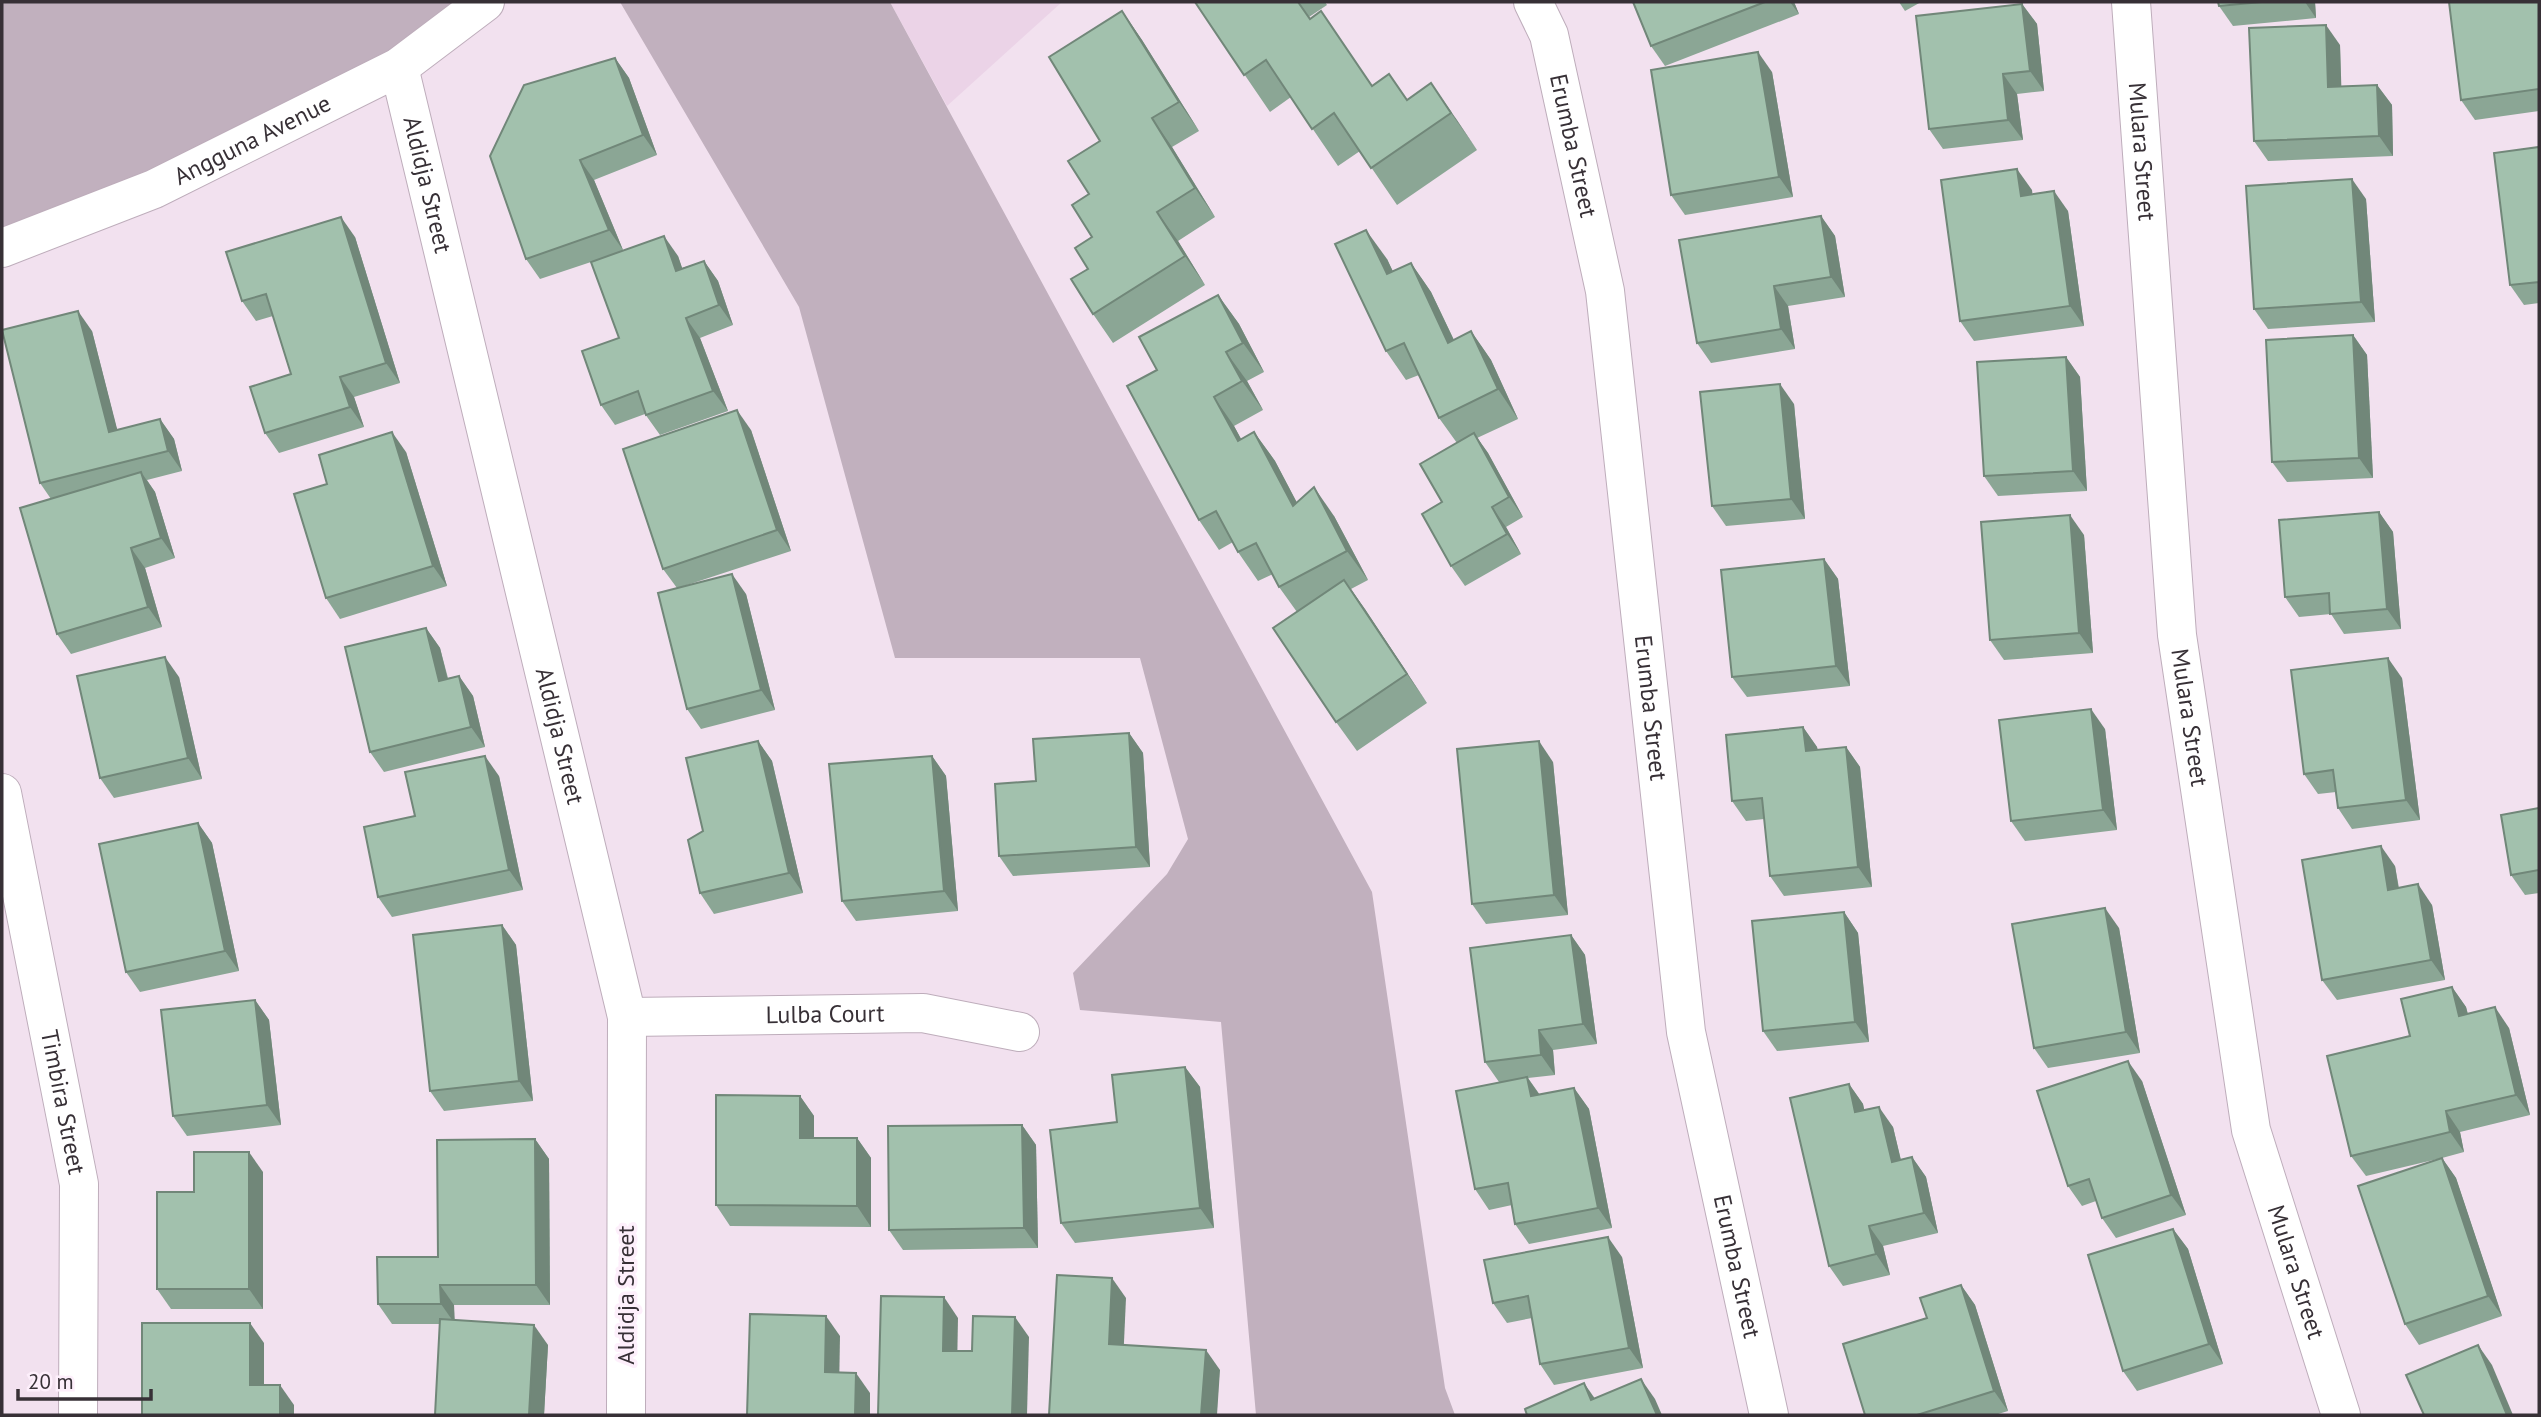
<svg xmlns="http://www.w3.org/2000/svg" width="2541" height="1417" font-family="'PT Sans',sans-serif">
	<rect width="100%" height="100%" fill="#f2e1ef"/>
	<path fill="#ebd3e7" d="M890,2H1062L947,106Z"/>
	<g fill="#c1b0be">
		<path d="M2,2H485L2,248Z"/>
		<path d="M620,2H890L1372,892L1445,1388L1455,1415H1256L1221,1022L1080,1010L1073,973L1167,874L1188,839L1140,658H895L799,307Z"/>
	</g>
	<g fill="none" stroke-linecap="round" stroke-linejoin="round">
		<g stroke="#beadbb" stroke-width="40">
			<g id="minor">
				<path id="s1" d="M1533,2L1549,35L1605,291L1686,1032L1769,1415"/>
				<path id="s2" d="M2131,2L2177,635L2251,1130L2341,1415"/>
				<path id="s3" d="M399,67L627,1017L626,1415"/>
				<path id="s4" d="M2,248L154,189L399,67L485,2"/>
				<path id="s5" d="M2,793L79,1184L78,1415"/>
				<path id="s6" d="M627,1017L923,1013L1020,1032"/>
			</g>
		</g>
		<use href="#minor" stroke="#fff" stroke-width="38"/>
	</g>
	<g fill="#8ba695">
		<path d="M1195,2H1325L1327,5L1309,17L1372,86L1389,74L1407,100L1431,83L1477,150L1397,205L1360,151L1338,166L1291,97L1270,112Z"/>
		<path d="M1633,2H1794L1799,14L1665,66L1651,46Z"/>
		<path d="M1899,2H1921L1905,11Z"/>
		<path d="M2218,2H2315L2316,18L2233,26L2219,6Z"/>
		<path d="M2539,2V111L2475,120L2461,100Z"/>
		<path d="M2022,4L2037,24L2044,91L2017,94L2023,140L1943,149L1929,129Z"/>
		<path d="M1122,11L1142,40L1199,131L1172,147L1215,217L1178,241L1205,285L1113,343L1093,314L1088,269L1092,237L1100,141Z"/>
		<path d="M2340,45L2341,86L2377,85L2392,105L2393,156L2268,161L2254,141Z"/>
		<path d="M615,58L629,78L657,155L594,180L623,250L678,256L682,268L704,261L718,281L733,325L700,338L728,411L660,435L645,414L615,425L601,405L619,338L603,258L540,279L526,259Z"/>
		<path d="M1772,72L1793,197L1685,215L1671,195Z"/>
		<path d="M2539,147V303L2524,305L2510,285Z"/>
		<path d="M2032,190V194L2068,211L2084,326L1974,341L1960,321Z"/>
		<path d="M2366,199L2375,322L2268,329L2254,309Z"/>
		<path d="M1821,216L1835,236L1845,297L1788,306L1795,349L1711,363L1697,343Z"/>
		<path d="M355,237L400,383L354,397L364,427L279,453L265,433L291,374L273,316L256,321L242,301Z"/>
		<path d="M1387,259L1393,272L1411,263L1431,292L1454,340L1471,331L1491,360L1518,419L1477,438L1488,453L1523,517L1506,527L1521,554L1465,586L1451,566L1442,502L1457,443L1439,418L1419,375L1406,380L1386,351Z"/>
		<path d="M1218,295L1239,324L1264,372L1247,381L1263,410L1234,426L1241,439L1254,432L1275,461L1297,503L1334,516L1368,580L1351,589L1427,703L1357,751L1336,722L1297,612L1279,587L1273,574L1258,581L1238,552L1233,542L1219,550L1199,520L1157,370Z"/>
		<path d="M92,331L117,430L160,419L174,439L182,471L147,480L155,492L175,558L145,568L162,627L71,654L57,634L51,499L40,483Z"/>
		<path d="M2353,335L2367,355L2373,478L2287,482L2272,462Z"/>
		<path d="M2066,357L2080,377L2087,491L1998,496L1984,476Z"/>
		<path d="M1794,404L1805,519L1726,526L1712,506Z"/>
		<path d="M751,430L791,551L684,586L746,594L775,710L701,729L687,709L677,588L663,569Z"/>
		<path d="M406,452L447,586L340,619L326,598L327,484Z"/>
		<path d="M2379,512L2393,532L2401,629L2344,634L2331,614L2299,617L2285,597Z"/>
		<path d="M2084,535L2093,653L2004,660L1990,640Z"/>
		<path d="M1824,559L1838,579L1850,686L1747,697L1732,677Z"/>
		<path d="M426,628L440,648L448,678L459,676L473,696L485,747L384,772L370,752Z"/>
		<path d="M179,677L202,779L114,798L100,778Z"/>
		<path d="M2402,678L2420,820L2352,829L2338,808L2336,792L2318,794L2304,774Z"/>
		<path d="M1803,727L1817,747L1818,750L1846,747L1860,767L1872,887L1784,896L1770,876L1764,819L1746,821L1732,801Z"/>
		<path d="M2105,729L2117,830L2025,841L2011,821Z"/>
		<path d="M1129,733L1143,753L1150,867L1013,876L999,856L1036,781Z"/>
		<path d="M758,741L772,761L803,893L714,914L700,893L703,831Z"/>
		<path d="M932,756L946,776L958,911L856,921L842,901Z"/>
		<path d="M1553,762L1568,915L1486,924L1472,904Z"/>
		<path d="M499,776L523,890L392,917L378,897L415,816Z"/>
		<path d="M2539,808V893L2525,895L2511,875Z"/>
		<path d="M198,823L212,843L239,971L140,992L126,972Z"/>
		<path d="M2395,866L2399,888L2432,905L2445,980L2337,1000L2322,980Z"/>
		<path d="M1844,912L1858,933L1869,1042L1777,1051L1763,1031Z"/>
		<path d="M502,925L516,945L533,1101L444,1111L430,1091Z"/>
		<path d="M2119,928L2140,1053L2048,1068L2034,1048Z"/>
		<path d="M1571,935L1585,955L1597,1044L1553,1050L1555,1075L1528,1078L1540,1095L1574,1088L1589,1109L1612,1228L1529,1244L1515,1224L1512,1205L1489,1210L1475,1189L1499,1082L1485,1062Z"/>
		<path d="M2452,987L2466,1007L2468,1014L2509,1028L2530,1115L2460,1132L2464,1152L2442,1158L2456,1178L2502,1316L2419,1345L2405,1324L2442,1158L2366,1176L2351,1156L2410,1036Z"/>
		<path d="M255,1000L269,1020L281,1125L187,1136L173,1116Z"/>
		<path d="M1185,1067L1200,1087L1214,1228L1075,1243L1061,1223Z"/>
		<path d="M2142,1081L2186,1215L2116,1238L2102,1218L2096,1201L2082,1206L2068,1186Z"/>
		<path d="M1849,1084L1863,1104L1864,1110L1893,1127L1901,1160L1912,1157L1926,1177L1938,1233L1883,1246L1890,1275L1843,1286L1829,1266Z"/>
		<path d="M800,1096L814,1116V1138H857L871,1158V1227L730,1226L716,1205Z"/>
		<path d="M1022,1125L1036,1145L1038,1248L903,1250L889,1230Z"/>
		<path d="M535,1139L549,1159L550,1305H454V1320L548,1345L544,1415H435L440,1324H392L378,1304L438,1257Z"/>
		<path d="M263,1172V1309H171L157,1289L194,1192Z"/>
		<path d="M2173,1229L2188,1249L2223,1364L2137,1391L2123,1371Z"/>
		<path d="M1622,1257L1643,1368L1554,1385L1540,1364L1532,1318L1507,1323L1493,1303Z"/>
		<path d="M1961,1285L1975,1305L2008,1411L1995,1415H1865L1927,1318Z"/>
	</g>
	<g fill="#718779">
		<path d="M1790,2H1794L1799,14Z"/>
		<path d="M2305,2H2315L2316,18Z"/>
		<path d="M2022,4L2037,24L2044,91L2030,71Z"/>
		<path d="M1122,11L1142,40L1199,131L1179,102Z"/>
		<path d="M2326,25L2340,45L2342,107L2328,87Z"/>
		<path d="M1758,52L1772,72L1793,197L1779,177Z"/>
		<path d="M615,58L629,78L657,155L643,135Z"/>
		<path d="M2003,74L2017,94L2023,140L2008,120Z"/>
		<path d="M1431,83L1457,120L1477,150L1451,113Z"/>
		<path d="M2377,85L2392,105L2393,156L2379,136Z"/>
		<path d="M1152,118L1172,147L1215,217L1195,188Z"/>
		<path d="M580,160L594,180L623,250L609,230Z"/>
		<path d="M2017,169L2032,190L2035,216L2021,196Z"/>
		<path d="M2352,179L2366,199L2375,322L2361,302Z"/>
		<path d="M2054,191L2068,211L2084,326L2070,306Z"/>
		<path d="M1157,212L1178,241L1205,285L1185,256Z"/>
		<path d="M1821,216L1835,236L1845,297L1831,277Z"/>
		<path d="M341,217L355,237L400,383L386,363Z"/>
		<path d="M1366,230L1387,259L1408,303L1387,274Z"/>
		<path d="M664,236L678,256L690,291L676,271Z"/>
		<path d="M704,261L718,281L733,325L719,305Z"/>
		<path d="M1411,263L1431,292L1469,372L1448,343Z"/>
		<path d="M1774,286L1788,306L1795,349L1781,329Z"/>
		<path d="M1218,295L1239,324L1264,372L1243,343Z"/>
		<path d="M78,311L92,331L123,452L109,432Z"/>
		<path d="M686,318L700,338L728,411L713,391Z"/>
		<path d="M1471,331L1491,360L1518,419L1498,389Z"/>
		<path d="M2353,335L2367,355L2373,478L2359,458Z"/>
		<path d="M1226,352L1247,381L1263,410L1242,381Z"/>
		<path d="M2066,357L2080,377L2087,491L2073,471Z"/>
		<path d="M340,377L354,397L364,427L350,407Z"/>
		<path d="M1780,384L1794,404L1805,519L1791,499Z"/>
		<path d="M1214,397L1234,426L1258,470L1238,441Z"/>
		<path d="M737,410L751,430L791,551L777,530Z"/>
		<path d="M160,419L174,439L182,471L168,451Z"/>
		<path d="M392,432L406,452L447,586L433,566Z"/>
		<path d="M1254,432L1275,461L1314,535L1293,506Z"/>
		<path d="M1474,433L1488,453L1523,517L1509,497Z"/>
		<path d="M141,472L155,492L175,558L161,538Z"/>
		<path d="M1314,487L1334,516L1368,580L1347,551Z"/>
		<path d="M1492,507L1506,527L1521,554L1507,534Z"/>
		<path d="M2379,512L2393,532L2401,629L2387,609Z"/>
		<path d="M2070,515L2084,535L2093,653L2079,633Z"/>
		<path d="M131,548L145,568L162,627L148,607Z"/>
		<path d="M1824,559L1838,579L1850,686L1836,666Z"/>
		<path d="M732,574L746,594L775,710L761,690Z"/>
		<path d="M1344,580L1365,609L1427,703L1407,674Z"/>
		<path d="M426,628L440,648L453,701L439,681Z"/>
		<path d="M165,657L179,677L202,779L188,758Z"/>
		<path d="M2388,658L2402,678L2420,820L2406,800Z"/>
		<path d="M459,676L473,696L485,747L471,727Z"/>
		<path d="M2091,709L2105,729L2117,830L2103,810Z"/>
		<path d="M1803,727L1817,747L1820,771L1806,751Z"/>
		<path d="M1129,733L1143,753L1150,867L1136,847Z"/>
		<path d="M758,741L772,761L803,893L789,873Z"/>
		<path d="M1539,741L1553,762L1568,915L1554,895Z"/>
		<path d="M1846,747L1860,767L1872,887L1858,867Z"/>
		<path d="M485,756L499,776L523,890L509,870Z"/>
		<path d="M932,756L946,776L958,911L944,891Z"/>
		<path d="M198,823L212,843L239,971L225,951Z"/>
		<path d="M2381,846L2395,866L2402,910L2388,890Z"/>
		<path d="M2418,884L2432,905L2445,980L2431,960Z"/>
		<path d="M2105,908L2119,928L2140,1053L2126,1032Z"/>
		<path d="M1844,912L1858,933L1869,1042L1855,1022Z"/>
		<path d="M502,925L516,945L533,1101L519,1081Z"/>
		<path d="M1571,935L1585,955L1597,1044L1583,1024Z"/>
		<path d="M2452,987L2466,1007L2473,1036L2459,1016Z"/>
		<path d="M255,1000L269,1020L281,1125L267,1105Z"/>
		<path d="M2495,1007L2509,1028L2530,1115L2516,1095Z"/>
		<path d="M1539,1030L1553,1050L1555,1075L1541,1055Z"/>
		<path d="M2128,1061L2142,1081L2186,1215L2171,1195Z"/>
		<path d="M1185,1067L1200,1087L1214,1228L1200,1208Z"/>
		<path d="M1527,1077L1541,1097L1531,1096Z"/>
		<path d="M1849,1084L1863,1104L1869,1132L1855,1112Z"/>
		<path d="M1574,1088L1589,1109L1612,1228L1598,1208Z"/>
		<path d="M800,1096L814,1116V1158L800,1138Z"/>
		<path d="M1879,1107L1893,1127L1906,1182L1892,1162Z"/>
		<path d="M2446,1111L2460,1132L2464,1152L2450,1132Z"/>
		<path d="M1022,1125L1036,1145L1038,1248L1024,1228Z"/>
		<path d="M857,1138L871,1158V1227L857,1206Z"/>
		<path d="M535,1139L549,1159L550,1305L536,1285Z"/>
		<path d="M249,1152L263,1172V1309L249,1289Z"/>
		<path d="M1912,1157L1926,1177L1938,1233L1924,1213Z"/>
		<path d="M2442,1158L2456,1178L2502,1316L2488,1296Z"/>
		<path d="M1869,1226L1883,1246L1890,1275L1876,1254Z"/>
		<path d="M2173,1229L2188,1249L2223,1364L2209,1344Z"/>
		<path d="M1608,1237L1622,1257L1643,1368L1629,1348Z"/>
		<path d="M1112,1278L1126,1298L1123,1364L1109,1344Z"/>
		<path d="M440,1285L454,1305L455,1324L441,1304Z"/>
		<path d="M1961,1285L1975,1305L2008,1411L1994,1391Z"/>
		<path d="M944,1297L958,1318L957,1371L943,1351Z"/>
		<path d="M826,1316L840,1336L839,1393L825,1372Z"/>
		<path d="M1015,1317L1029,1337L1027,1415H1012Z"/>
		<path d="M250,1323L264,1343V1406L250,1385Z"/>
		<path d="M534,1325L548,1345L544,1415H529Z"/>
		<path d="M2478,1345L2492,1365L2513,1415H2507Z"/>
		<path d="M1206,1350L1220,1370L1217,1415H1201Z"/>
		<path d="M856,1373L870,1393V1415H855Z"/>
		<path d="M1641,1379L1655,1399L1662,1415H1657Z"/>
		<path d="M1584,1383L1598,1403L1591,1400Z"/>
		<path d="M280,1385L294,1405V1415H280Z"/>
	</g>
	<g fill="#a2c1ad" stroke="#718779" stroke-width="2">
		<path d="M1195,2H1298L1310,19L1321,11L1372,86L1389,74L1407,100L1431,83L1451,113L1371,168L1334,113L1312,129L1266,60L1244,75Z"/>
		<path d="M1633,2H1765L1651,46Z"/>
		<path d="M2218,2H2262L2219,6Z"/>
		<path d="M2449,2H2539V89L2461,100Z"/>
		<path d="M2022,4L2030,71L2003,74L2008,120L1929,129L1916,16Z"/>
		<path d="M1122,11L1179,102L1152,118L1195,188L1157,212L1185,256L1093,314L1071,279L1088,269L1075,248L1092,237L1072,205L1089,194L1068,161L1100,141L1049,57Z"/>
		<path d="M2326,25L2328,87L2377,85L2379,136L2254,141L2249,28Z"/>
		<path d="M1758,52L1779,177L1671,195L1651,70Z"/>
		<path d="M615,58L643,135L580,160L609,230L526,259L490,156L524,85Z"/>
		<path d="M2539,147V282L2510,285L2494,153Z"/>
		<path d="M2017,169L2021,196L2054,191L2070,306L1960,321L1941,180Z"/>
		<path d="M2352,179L2361,302L2254,309L2246,186Z"/>
		<path d="M1821,216L1831,277L1774,286L1781,329L1697,343L1679,240Z"/>
		<path d="M341,217L386,363L340,377L350,407L265,433L250,387L291,374L266,294L242,301L226,252Z"/>
		<path d="M1366,230L1387,274L1411,263L1448,343L1471,331L1498,389L1439,418L1404,343L1386,351L1335,244Z"/>
		<path d="M664,236L676,271L704,261L719,305L686,318L713,391L646,415L638,391L601,405L582,351L619,338L591,262Z"/>
		<path d="M1218,295L1243,343L1226,352L1242,381L1214,397L1238,441L1254,432L1293,506L1314,487L1347,551L1279,587L1256,543L1238,552L1216,511L1199,520L1127,386L1157,370L1139,337Z"/>
		<path d="M78,311L109,432L160,419L168,451L40,483L2,330Z"/>
		<path d="M2353,335L2359,458L2272,462L2266,340Z"/>
		<path d="M2066,357L2073,471L1984,476L1977,362Z"/>
		<path d="M1780,384L1791,499L1712,506L1700,392Z"/>
		<path d="M737,410L777,530L663,569L623,449Z"/>
		<path d="M392,432L433,566L326,598L294,494L327,484L319,455Z"/>
		<path d="M1474,433L1509,497L1492,507L1507,534L1451,566L1422,514L1442,502L1420,464Z"/>
		<path d="M141,472L161,538L131,548L148,607L57,634L20,508Z"/>
		<path d="M2379,512L2387,609L2330,614L2329,593L2285,597L2279,520Z"/>
		<path d="M2070,515L2079,633L1990,640L1981,522Z"/>
		<path d="M1824,559L1836,666L1732,677L1721,570Z"/>
		<path d="M732,574L761,690L687,709L658,593Z"/>
		<path d="M1344,580L1407,674L1336,722L1273,628Z"/>
		<path d="M426,628L439,681L459,676L471,727L370,752L345,647Z"/>
		<path d="M165,657L188,758L100,778L77,676Z"/>
		<path d="M2388,658L2406,800L2338,808L2333,770L2304,774L2291,670Z"/>
		<path d="M2091,709L2103,810L2011,821L1999,720Z"/>
		<path d="M1803,727L1806,751L1846,747L1858,867L1770,876L1762,798L1732,801L1726,735Z"/>
		<path d="M1129,733L1136,847L999,856L995,784L1036,781L1033,739Z"/>
		<path d="M758,741L789,873L700,893L688,840L703,831L686,758Z"/>
		<path d="M1539,741L1554,895L1472,904L1457,749Z"/>
		<path d="M485,756L509,870L378,897L364,827L415,816L405,772Z"/>
		<path d="M932,756L944,891L842,901L829,764Z"/>
		<path d="M2539,808V870L2511,875L2501,815Z"/>
		<path d="M198,823L225,951L126,972L99,844Z"/>
		<path d="M2381,846L2388,890L2418,884L2431,960L2322,980L2302,860Z"/>
		<path d="M2105,908L2126,1032L2034,1048L2012,924Z"/>
		<path d="M1844,912L1855,1022L1763,1031L1752,921Z"/>
		<path d="M502,925L519,1081L430,1091L413,935Z"/>
		<path d="M1571,935L1583,1024L1539,1030L1541,1055L1485,1062L1470,948Z"/>
		<path d="M2452,987L2459,1016L2495,1007L2516,1095L2446,1111L2450,1132L2351,1156L2327,1056L2410,1036L2401,999Z"/>
		<path d="M255,1000L267,1105L173,1116L161,1010Z"/>
		<path d="M2128,1061L2171,1195L2102,1218L2089,1179L2068,1186L2037,1091Z"/>
		<path d="M1185,1067L1200,1208L1061,1223L1050,1130L1117,1122L1112,1075Z"/>
		<path d="M1527,1077L1531,1096L1574,1088L1598,1208L1515,1224L1508,1183L1475,1189L1456,1091Z"/>
		<path d="M1849,1084L1855,1112L1879,1107L1892,1162L1912,1157L1924,1213L1869,1226L1876,1254L1829,1266L1790,1098Z"/>
		<path d="M716,1095L800,1096V1138H857V1206L716,1205Z"/>
		<path d="M1022,1125L1024,1228L889,1230L888,1126Z"/>
		<path d="M535,1139L536,1285H440L441,1304H378L377,1257H438L437,1140Z"/>
		<path d="M194,1152H249V1289H157V1192H194Z"/>
		<path d="M2442,1158L2488,1296L2405,1324L2358,1186Z"/>
		<path d="M2173,1229L2209,1344L2123,1371L2088,1255Z"/>
		<path d="M1608,1237L1629,1348L1540,1364L1528,1296L1493,1303L1484,1260Z"/>
		<path d="M1057,1275L1112,1278L1109,1344L1206,1350L1201,1415H1049Z"/>
		<path d="M1961,1285L1994,1391L1917,1415H1865L1843,1344L1927,1318L1920,1298Z"/>
		<path d="M881,1296L944,1297L943,1351H972L973,1316L1015,1317L1012,1415H878Z"/>
		<path d="M750,1314L826,1316L825,1372L856,1373L855,1415H747Z"/>
		<path d="M440,1319L534,1325L529,1415H435Z"/>
		<path d="M142,1323H250V1385H280V1415H142Z"/>
		<path d="M2478,1345L2507,1415H2424L2406,1375Z"/>
		<path d="M1641,1379L1657,1415H1527L1525,1409L1584,1383L1591,1400Z"/>
	</g>
	<g text-anchor="middle" stroke-width="7" stroke-linejoin="round" paint-order="stroke">
		<g font-size="24" fill="#373036" stroke="#fdeffb">
			<text dy="8" stroke="none"><textPath href="#s4" startOffset="273">Angguna Avenue</textPath></text>
			<text dy="8" stroke="none"><textPath href="#s1" startOffset="150">Erumba Street</textPath></text>
			<text dy="8" stroke="none"><textPath href="#s2" startOffset="150">Mulara Street</textPath></text>
			<text dy="8" stroke="none"><textPath href="#s3" startOffset="121">Aldidja Street</textPath></text>
			<text dy="8" stroke="none"><textPath href="#s1" startOffset="718">Erumba Street</textPath></text>
			<text dy="8" stroke="none"><textPath href="#s2" startOffset="718">Mulara Street</textPath></text>
			<text dy="8" stroke="none"><textPath href="#s3" startOffset="688">Aldidja Street</textPath></text>
			<text dy="8" stroke="none"><textPath href="#s6" startOffset="198">Lulba Court</textPath></text>
			<text dy="8" stroke="none"><textPath href="#s5" startOffset="315">Timbira Street</textPath></text>
			<text dy="8" stroke="none"><textPath href="#s1" startOffset="1284">Erumba Street</textPath></text>
			<text dy="8" stroke="none"><textPath href="#s2" startOffset="1284">Mulara Street</textPath></text>
			<text transform="translate(626 1295) rotate(-90)" y="8">Aldidja Street</text>
		</g>
	</g>
	<rect width="2541" height="1417" fill="none" stroke="#373036" stroke-width="7"/>
	<path d="M18 1389v10h133v-10" fill="none" stroke="#373036" stroke-width="3.5"/>
	<text x="28" y="1389" font-size="21" fill="#373036" stroke="#fdeffb" stroke-width="5" paint-order="stroke">20 m</text>
</svg>
